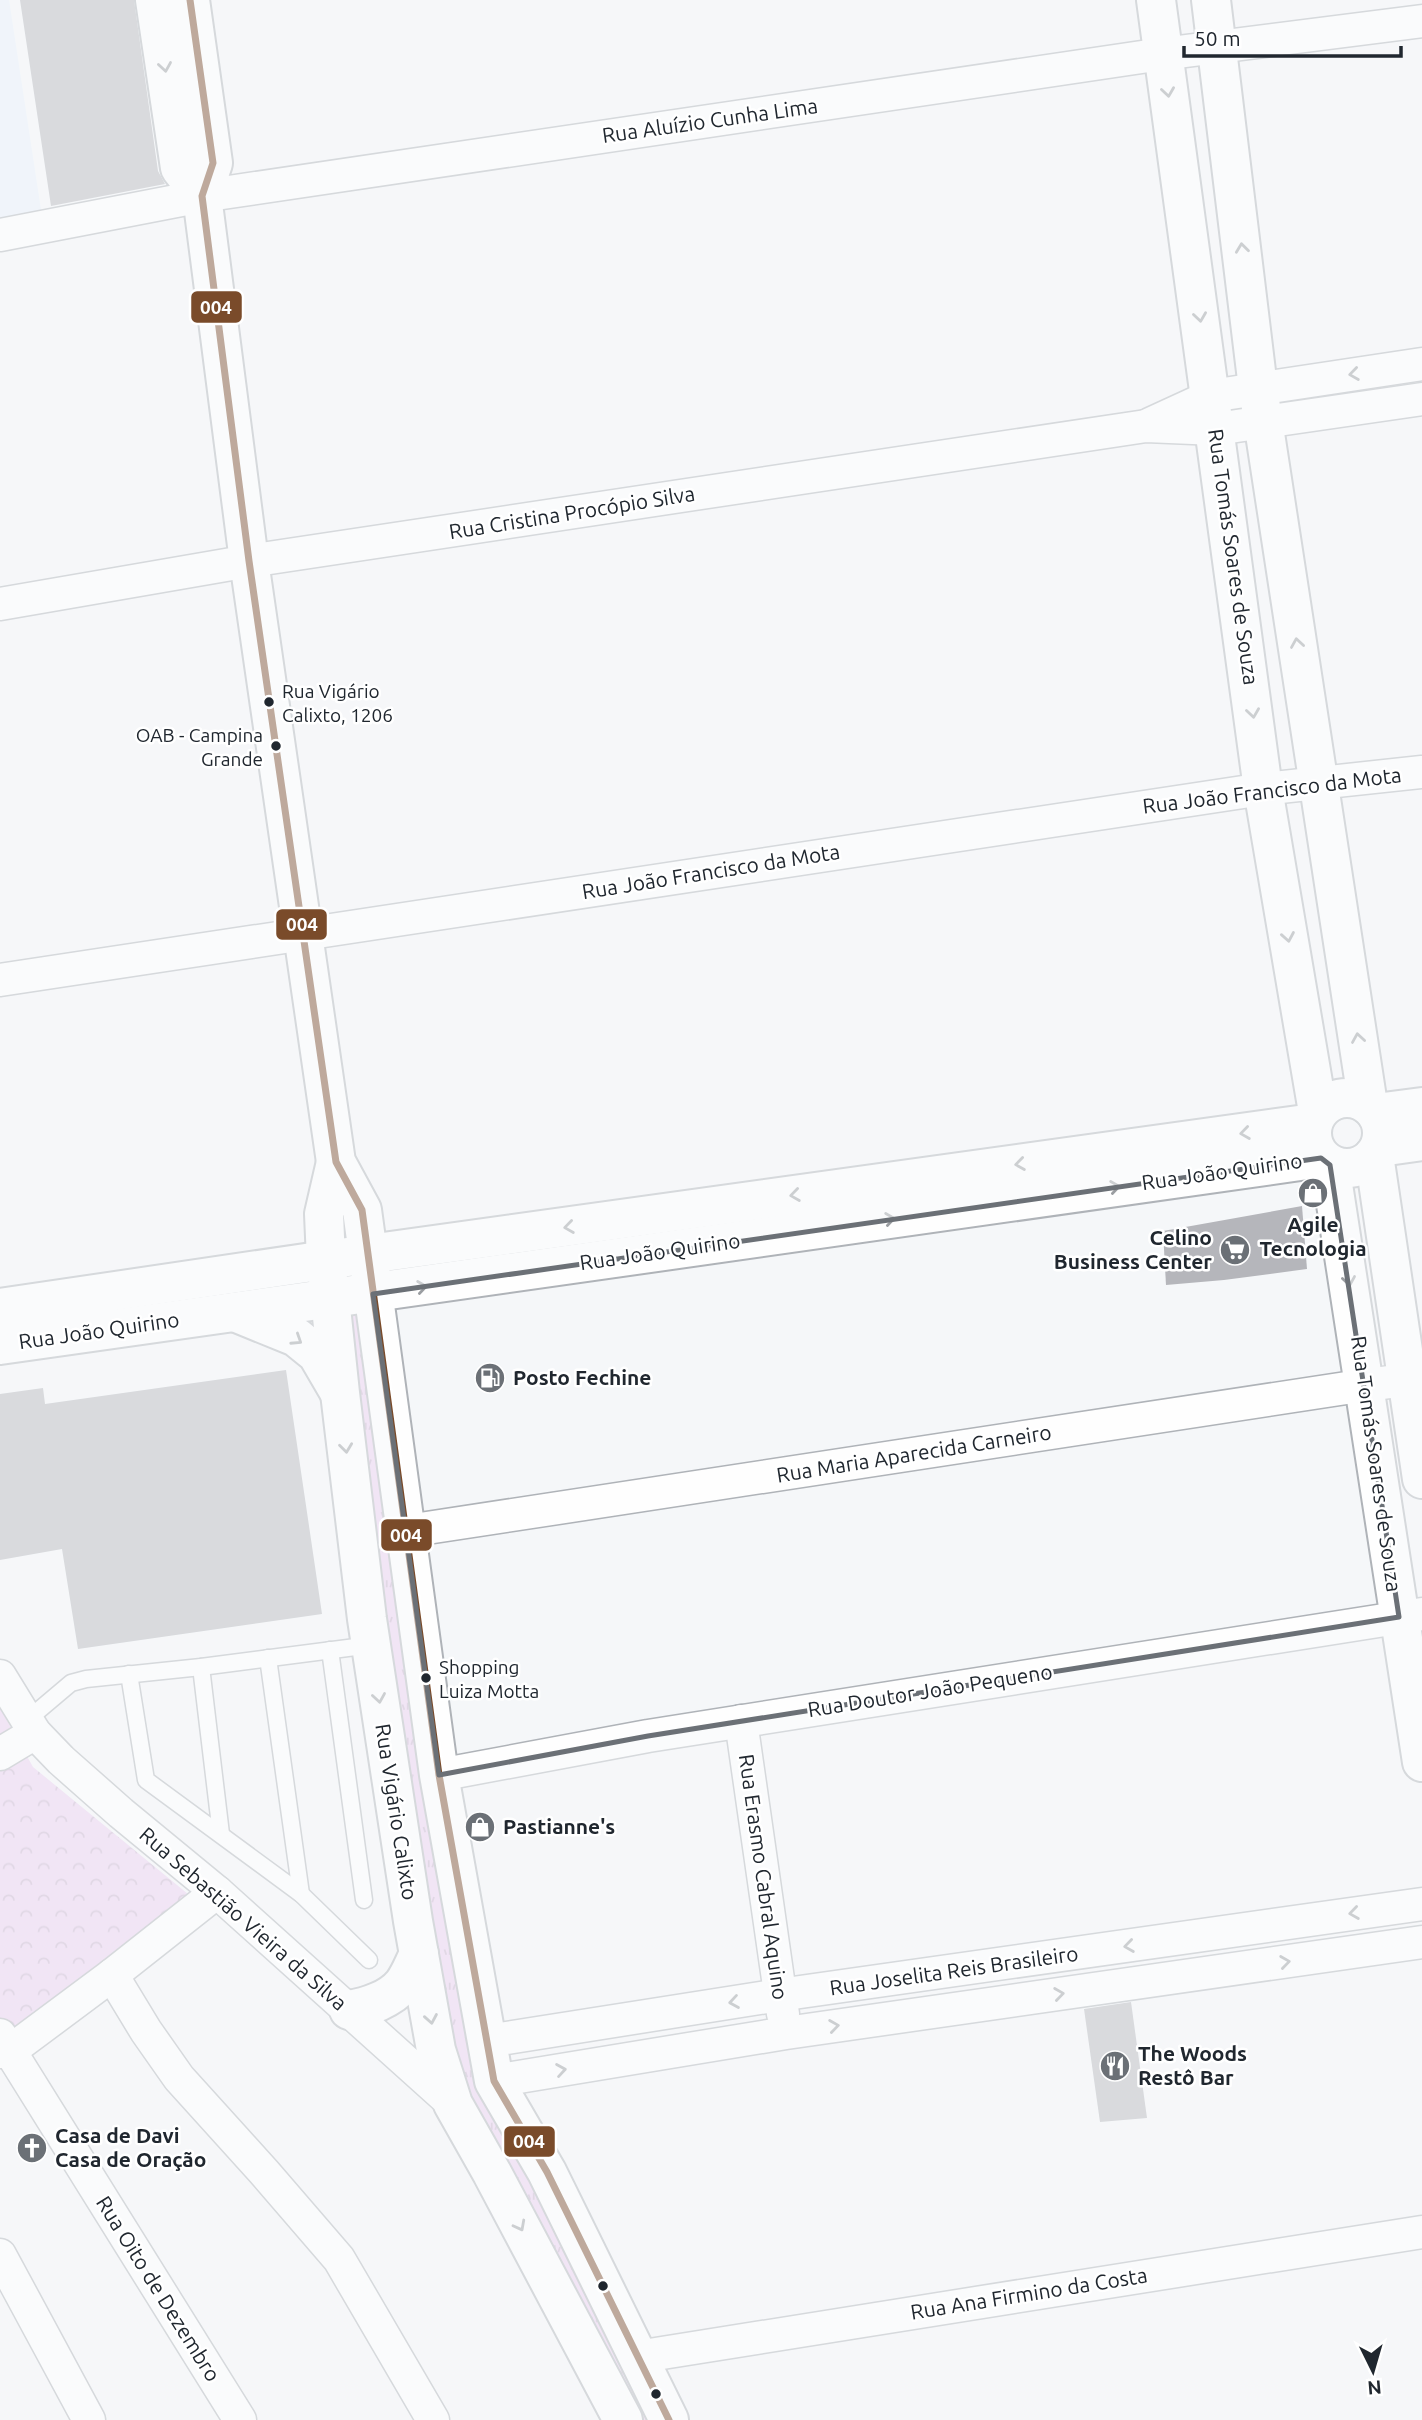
<svg xmlns="http://www.w3.org/2000/svg" width="1422" height="2420" font-family="Ubuntu,sans-serif">
	<defs>
		<pattern id="grass-tufts" width="24" height="20" patternUnits="userSpaceOnUse" patternTransform="scale(1.75)"><rect width="24" height="20" fill="#eaceef"/><path d="M3 7l-1-3M5 7V3M7 7l1-3M15 17l-1-3M17 17v-4M19 17l1-3" fill="none" stroke="#c8b1cd"/></pattern>
		<pattern id="forest-crowns" width="20" height="18" patternUnits="userSpaceOnUse" patternTransform="scale(1.75)"><rect width="20" height="18" fill="#eaceef"/><path d="M2 6a3 3 0 1 1 6 0M12 15a3 3 0 1 1 6 0" fill="none" stroke="#c8b1cd"/></pattern>
	</defs>
	<rect width="100%" height="100%" fill="#f5f7f9"/>
	<path fill="#e8f0fb" d="M0,0H9L41,210L0,219Z"/>
	<path fill="url(#grass-tufts)" d="M371,1299L490,2089L665,2420H631L459,2100L335,1302Z"/>
	<path fill="url(#forest-crowns)" d="M0,1708L33,1767L188,1894L12,2037L0,2039Z"/>
	<g fill="#b5b6bb">
		<path d="M20,0H134L158,171L165,184L51,206Z"/>
		<path d="M1302,1206L1307,1269L1224,1280L1166,1285L1163,1231Z"/>
		<path d="M286,1370L322,1614L78,1649L62,1549L0,1560V1394L43,1388L45,1404Z"/>
		<path d="M1131,2002L1147,2118L1100,2122L1084,2009Z"/>
	</g>
	<g fill="none" stroke-linecap="round" stroke-linejoin="round">
		<g stroke="#afb3b8" stroke-width="19">
			<g id="service">
				<path d="M330,1650L364,1900"/>
				<path d="M268,1658L301,1894"/>
				<path d="M201,1667L221,1834"/>
				<path d="M129,1674L146,1780L301,1894L369,1960"/>
				<path d="M26,1721L71,1683L86,1679L201,1667L371,1645"/>
			</g>
		</g>
		<g stroke="#afb3b8" stroke-width="35">
			<g id="minor">
				<path d="M0,235L202,196L1162,54L1422,21"/>
				<path d="M1150,424L1211,396L1422,364"/>
				<path d="M0,604L249,561L1146,426L1216,429L1422,399"/>
				<path d="M0,980L1263,789L1422,772"/>
				<path d="M407,1531L1366,1385L1422,1378"/>
				<path d="M0,1676L35,1733L61,1760L121,1813L217,1892L453,2104"/>
				<path d="M741,1721L783,2014"/>
				<path d="M0,1754L35,1733"/>
				<path d="M439,1775L648,1736L1422,1614"/>
				<path d="M112,1975L146,2031L179,2078L264,2172L339,2259L433,2420"/>
				<path d="M0,2035L240,2420"/>
				<path d="M487,2041L779,1995L1422,1904"/>
				<path d="M0,2052L10,2051L112,1975L217,1892"/>
				<path d="M494,2081L786,2033L1422,1942"/>
				<path d="M0,2255L89,2420"/>
				<path d="M637,2357L1422,2232"/>
			</g>
		</g>
		<g stroke="#afb3b8" stroke-width="42">
			<g id="tertiary">
				<path d="M1156,0L1263,789L1318,1112"/>
				<path d="M1211,0L1258,388L1368,1105"/>
				<path d="M1374,1155L1422,1479"/>
				<path d="M1330,1165L1422,1762"/>
			</g>
		</g>
		<g stroke="#afb3b8" stroke-width="42">
			<g id="secondary">
				<path d="M155,0L180,168L202,196"/>
				<path d="M190,0L213,163L202,196L249,561L336,1162L362,1210L439,1775L494,2081L547,2172L669,2420"/>
				<circle cx="1347" cy="1133" r="35"/>
				<path d="M1376,1113L1422,1107"/>
				<path d="M1380,1147L1422,1141"/>
				<path d="M336,1162L324,1214L326,1260L340,1393L367,1619L413,1921L436,2050L453,2104L492,2173L623,2420"/>
				<path d="M0,1308L326,1260L1313,1123"/>
				<path d="M237,1313L296,1337L317,1354L338,1390"/>
				<path d="M0,1345L1321,1158"/>
				<path d="M349,2010C368,2007 391,1999 403,1984C410,1975 414,1963 419,1954"/>
			</g>
		</g>
		<use href="#service" stroke="#fefefe" stroke-width="16"/>
		<use href="#minor" stroke="#fefefe" stroke-width="32"/>
		<use href="#tertiary" stroke="#fefefe" stroke-width="38"/>
		<use href="#secondary" stroke="#fefefe" stroke-width="38"/>
		<g stroke="#fff" stroke-width="12">
			<path id="bus-1" d="M190,0L213,163L202,196L249,561L336,1162L362,1210L439,1775L494,2081L547,2172L669,2420"/>
		</g>
		<use href="#bus-1" stroke="#7a4b2a" stroke-width="7"/>
	</g>
	<defs><path id="oneway-chevron" d="M-2-3.5L2.5 0L-2 3.5" fill="none" stroke-width="1.6" stroke-linecap="round" stroke-linejoin="round" transform="scale(1.75)"/></defs>
	<g stroke="#9a9da1">
		<use href="#oneway-chevron" transform="translate(165 67) rotate(81)"/>
		<use href="#oneway-chevron" transform="translate(1168 92) rotate(82)"/>
		<use href="#oneway-chevron" transform="translate(1242 248) rotate(-97)"/>
		<use href="#oneway-chevron" transform="translate(1200 317) rotate(82)"/>
		<use href="#oneway-chevron" transform="translate(1354 374) rotate(172)"/>
		<use href="#oneway-chevron" transform="translate(1297 643) rotate(-99)"/>
		<use href="#oneway-chevron" transform="translate(1253 713) rotate(82)"/>
		<use href="#oneway-chevron" transform="translate(1288 937) rotate(80)"/>
		<use href="#oneway-chevron" transform="translate(1358 1038) rotate(-99)"/>
		<use href="#oneway-chevron" transform="translate(1245 1133) rotate(172)"/>
		<use href="#oneway-chevron" transform="translate(1020 1164) rotate(172)"/>
		<use href="#oneway-chevron" transform="translate(1115 1187) rotate(-8)"/>
		<use href="#oneway-chevron" transform="translate(795 1195) rotate(172)"/>
		<use href="#oneway-chevron" transform="translate(890 1219) rotate(-8)"/>
		<use href="#oneway-chevron" transform="translate(569 1227) rotate(172)"/>
		<use href="#oneway-chevron" transform="translate(1349 1281) rotate(81)"/>
		<use href="#oneway-chevron" transform="translate(422 1287) rotate(-8)"/>
		<use href="#oneway-chevron" transform="translate(297 1340) rotate(33)"/>
		<use href="#oneway-chevron" transform="translate(346 1448) rotate(83)"/>
		<use href="#oneway-chevron" transform="translate(379 1698) rotate(81)"/>
		<use href="#oneway-chevron" transform="translate(1354 1913) rotate(172)"/>
		<use href="#oneway-chevron" transform="translate(1129 1946) rotate(172)"/>
		<use href="#oneway-chevron" transform="translate(1285 1962) rotate(-8)"/>
		<use href="#oneway-chevron" transform="translate(1059 1994) rotate(-8)"/>
		<use href="#oneway-chevron" transform="translate(734 2002) rotate(171)"/>
		<use href="#oneway-chevron" transform="translate(431 2019) rotate(80)"/>
		<use href="#oneway-chevron" transform="translate(834 2026) rotate(-8)"/>
		<use href="#oneway-chevron" transform="translate(561 2070) rotate(-9)"/>
		<use href="#oneway-chevron" transform="translate(520 2226) rotate(62)"/>
	</g>
	<path d="M0 0H1422V2420H0ZM1321,1158L1330,1165L1399,1617L648,1736L439,1775L373,1294Z" fill="#f5f7f9" fill-opacity=".55" fill-rule="evenodd"/>
	<path fill="none" stroke="#6b7076" stroke-width="5" stroke-linejoin="round" d="M1321,1158L1330,1165L1399,1617L648,1736L439,1775L373,1294Z"/>
	<defs>
		<g id="shop-disc" transform="scale(1.575)"><circle r="9.5" fill="#6b7076" stroke="#fff"/><path d="M-5-2.5h2.3a2.7 3.5 0 0 1 5.4 0H5L5.5 6h-11ZM-1.5-2.5h3a1.5 2.3 0 0 0-3 0Z" fill="#fff"/></g>
		<g id="supermarket-disc" transform="scale(1.575)"><circle r="9.5" fill="#6b7076" stroke="#fff"/><path d="M-6-5.5h2.5l.6 2H6L4.5 2H-2.5L-4.4-4H-6ZM-1.5 3.2a1.3 1.3 0 1 0 .1 0ZM3 3.2a1.3 1.3 0 1 0 .1 0Z" fill="#fff"/></g>
		<g id="fuel-disc" transform="scale(1.575)"><circle r="9.5" fill="#6b7076" stroke="#fff"/><path d="M-5.5-6h7V0h2V4h1.3V-2.5L3-4.5l.8-.8L6-3V5H2.5V1h-1V6h-7ZM-4.2-4.7v3.2H.2V-4.7Z" fill="#fff"/></g>
		<g id="restaurant-disc" transform="scale(1.575)"><circle r="9.5" fill="#6b7076" stroke="#fff"/><path d="M-5-6h1v4h1v-4h1v4h1v-4h1v5L-1.5 .5V6h-2V.5L-5-1ZM5-6V6H3V1.5H1.5Q1.5-4 5-6Z" fill="#fff"/></g>
		<g id="church-disc" transform="scale(1.575)"><circle r="9.5" fill="#6b7076" stroke="#fff"/><path d="M-1.2-6h2.4v3.5h3.3v2.4h-3.3V6h-2.4V-.1h-3.3v-2.4h3.3Z" fill="#fff"/></g>
	</defs>
	<g fill-rule="evenodd">
		<use href="#shop-disc" x="1313" y="1193"/>
		<use href="#supermarket-disc" x="1235" y="1250"/>
		<use href="#fuel-disc" x="490" y="1378"/>
		<use href="#shop-disc" x="480" y="1827"/>
		<use href="#restaurant-disc" x="1115" y="2066"/>
		<use href="#church-disc" x="32" y="2148"/>
	</g>
	<g fill="#20272f" stroke="#fff" stroke-width="2.5">
		<circle cx="269" cy="702" r="6"/>
		<circle cx="276" cy="746" r="6"/>
		<circle cx="426" cy="1678" r="6"/>
		<circle cx="603" cy="2286" r="6"/>
		<circle cx="656" cy="2394" r="6"/>
	</g>
	<g text-anchor="middle" stroke-width="5" stroke-linejoin="round" paint-order="stroke">
		<g font-size="19" fill="#20272f" stroke="#fff" text-anchor="start">
			<text x="282" y="698">Rua Vigário<tspan x="282" dy="24">Calixto, 1206</tspan></text>
			<text x="263" y="742" text-anchor="end">OAB - Campina<tspan x="263" dy="24">Grande</tspan></text>
			<text x="439" y="1674">Shopping<tspan x="439" dy="24">Luiza Motta</tspan></text>
		</g>
		<g font-size="21" fill="#20272f" stroke="#fff">
			<text transform="translate(710 121) rotate(-8)" y="7">Rua Aluízio Cunha Lima</text>
			<text transform="translate(572 513) rotate(-9)" y="7">Rua Cristina Procópio Silva</text>
			<text transform="translate(1233 557) rotate(82)" y="7">Rua Tomás Soares de Souza</text>
			<text transform="translate(1272 791) rotate(-7)" y="7">Rua João Francisco da Mota</text>
			<text transform="translate(711 872) rotate(-9)" y="7">Rua João Francisco da Mota</text>
			<text transform="translate(1222 1172) rotate(-8)" y="7">Rua João Quirino</text>
			<text transform="translate(660 1252) rotate(-8)" y="7">Rua João Quirino</text>
			<text transform="translate(99 1331) rotate(-8)" y="7">Rua João Quirino</text>
			<text transform="translate(914 1454) rotate(-9)" y="7">Rua Maria Aparecida Carneiro</text>
			<text transform="translate(1376 1464) rotate(82)" y="7">Rua Tomás Soares de Souza</text>
			<text transform="translate(930 1691) rotate(-9)" y="7">Rua Doutor João Pequeno</text>
			<text transform="translate(396 1812) rotate(81)" y="7">Rua Vigário Calixto</text>
			<text transform="translate(763 1877) rotate(82)" y="7">Rua Erasmo Cabral Aquino</text>
			<text transform="translate(243 1919) rotate(41)" y="7">Rua Sebastião Vieira da Silva</text>
			<text transform="translate(954 1971) rotate(-8)" y="7">Rua Joselita Reis Brasileiro</text>
			<text transform="translate(158 2289) rotate(58)" y="7">Rua Oito de Dezembro</text>
			<text transform="translate(1029 2294) rotate(-9)" y="7">Rua Ana Firmino da Costa</text>
		</g>
		<g font-size="21" font-weight="bold" fill="#20272f" stroke="#fff" text-anchor="start">
			<text x="1313" y="1232" text-anchor="middle">Agile<tspan x="1313" dy="24">Tecnologia</tspan></text>
			<text x="1212" y="1245" text-anchor="end">Celino<tspan x="1212" dy="24">Business Center</tspan></text>
			<text x="513" y="1385">Posto Fechine</text>
			<text x="503" y="1834">Pastianne's</text>
			<text x="1138" y="2061">The Woods<tspan x="1138" dy="24">Restô Bar</tspan></text>
			<text x="55" y="2143">Casa de Davi<tspan x="55" dy="24">Casa de Oração</tspan></text>
		</g>
	</g>
	<g stroke="#fff" stroke-width="2.5">
		<rect x="190" y="290" width="53" height="34" rx="7" fill="#7a4b2a"/>
		<rect x="275" y="908" width="53" height="33" rx="7" fill="#7a4b2a"/>
		<rect x="380" y="1518" width="53" height="34" rx="7" fill="#7a4b2a"/>
		<rect x="503" y="2125" width="53" height="33" rx="7" fill="#7a4b2a"/>
	</g>
	<g font-size="19" text-anchor="middle" font-weight="bold" fill="#fff">
		<text x="216" y="314">004</text>
		<text x="302" y="931">004</text>
		<text x="406" y="1542">004</text>
		<text x="529" y="2148">004</text>
	</g>
	<g transform="translate(1373 2371) rotate(175)" stroke="#ffffff" stroke-width="5" paint-order="stroke">
	<path d="M0-5L12 26L0 18L-12 26Z" fill="#20272f"/>
	<text y="-10" font-size="19" font-weight="bold" text-anchor="middle" fill="#20272f">N</text>
	</g>
	<path d="M1184 46v10h217v-10" fill="none" stroke="#20272f" stroke-width="3.5"/>
	<text x="1194" y="46" font-size="21" fill="#20272f" stroke="#ffffff" stroke-width="5" paint-order="stroke">50 m</text>
</svg>
